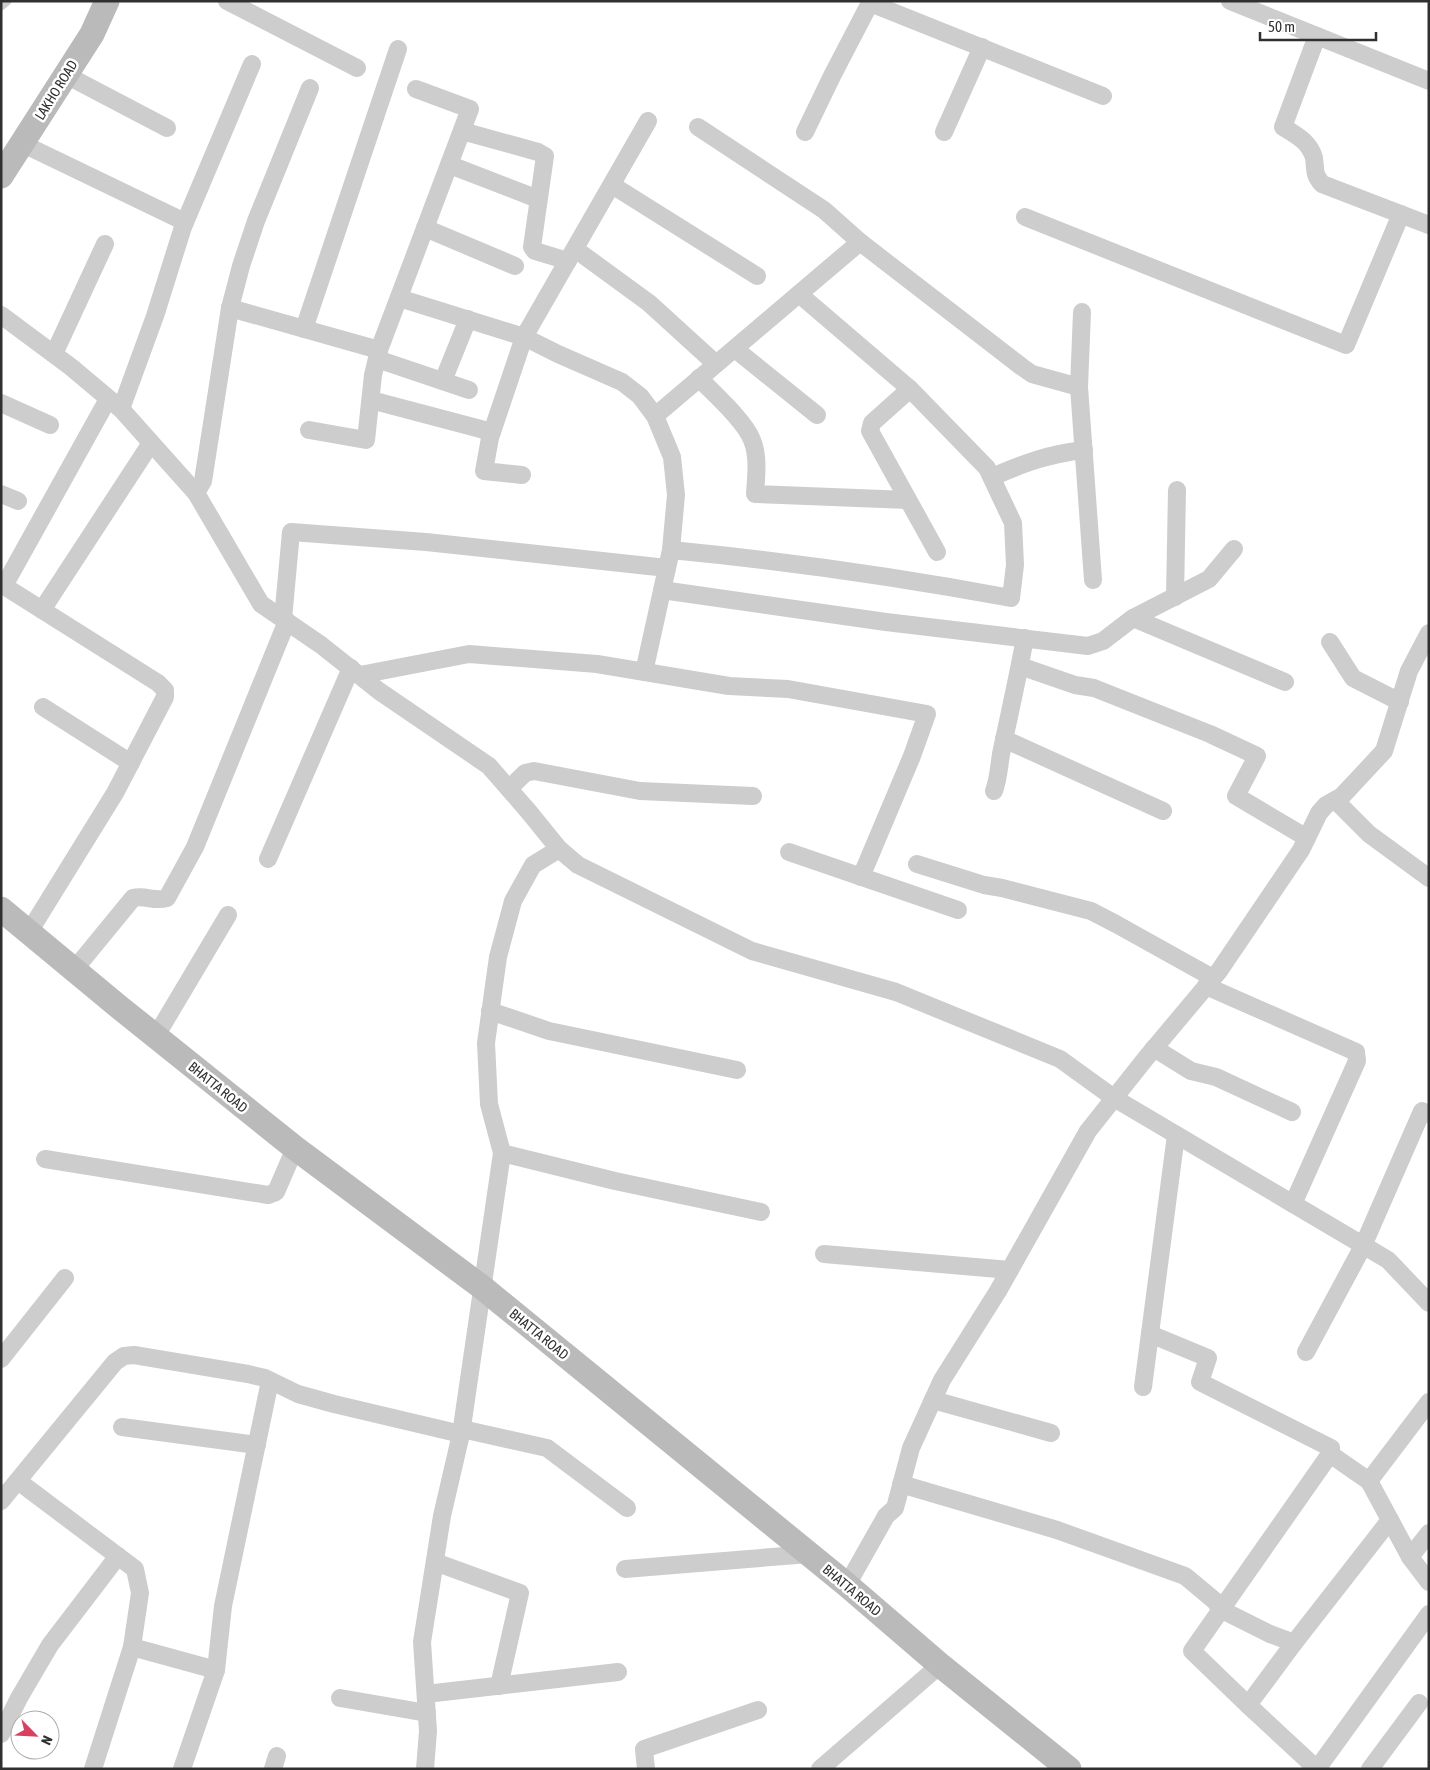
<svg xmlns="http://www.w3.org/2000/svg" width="1430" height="1770" font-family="'Asap Condensed',sans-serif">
	<rect width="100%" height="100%" fill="#fff"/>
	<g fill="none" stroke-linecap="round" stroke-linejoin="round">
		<path stroke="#cdcdcd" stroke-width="9" d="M1,6L7,1"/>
		<g stroke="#cdcdcd" stroke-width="18">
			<path d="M227,1L357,68"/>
			<path d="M1230,1L1429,81"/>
			<path d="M870,3L1103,96"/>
			<path d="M1317,36L1283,127C1296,135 1310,142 1314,158C1316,171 1313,173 1322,184L1429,225"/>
			<path d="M66,75L167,128"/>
			<path d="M698,127L824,210L860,242L1022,367L1032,374L1079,387"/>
			<path d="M462,131L538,152L545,156L532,247L535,251L568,261"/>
			<path d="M805,132L832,76L871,1"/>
			<path d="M944,132L982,47"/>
			<path d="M23,144L185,222"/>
			<path d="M450,165L538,199"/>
			<path d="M612,185L757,276"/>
			<path d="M1025,217L1346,345L1401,214"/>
			<path d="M425,228L515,266"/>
			<path d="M575,249L649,303L716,364"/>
			<path d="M399,298L524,337L558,354L622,382L640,396L655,416L672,457L676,495L671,550L644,672"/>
			<path d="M230,308L379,350"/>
			<path d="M1082,312L1079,387L1093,580"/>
			<path d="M1,315L71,367L121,409L196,493L261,604L321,645L379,691L489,766L529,812L559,849L578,865L752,951L896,992L1060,1059L1114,1098L1388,1260L1429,1303"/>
			<path d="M304,329L398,49"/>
			<path d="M735,349L817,415"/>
			<path d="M54,354L105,244"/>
			<path d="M377,359L469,390"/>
			<path d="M699,378C715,395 744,420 752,440C759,457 756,477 755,494L908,500"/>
			<path d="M443,381L468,319"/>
			<path d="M910,389L872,423L870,431L937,552"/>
			<path d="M371,400L492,432"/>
			<path d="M1,403L50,425"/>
			<path d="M121,409L155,316L183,227L252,64"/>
			<path d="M655,416L860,242"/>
			<path d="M309,430L366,440L373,375L379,350L470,109L416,89"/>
			<path d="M522,475L484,471L490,438L524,337L648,121"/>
			<path d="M992,477C1024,463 1049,454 1084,450"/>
			<path d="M196,493L203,481L230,308L241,266L256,221L310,88"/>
			<path d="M1,494L18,501"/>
			<path d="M671,550C785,561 898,577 1011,598L1015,565L1013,523L987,468L910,389L799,294"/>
			<path d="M1,584L158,683L165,690V697L115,793L29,932"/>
			<path d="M4,586L108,399"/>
			<path d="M662,590L886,622L1088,646L1103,641L1133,618L1209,579L1234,549"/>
			<path d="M1175,597L1177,490"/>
			<path d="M42,610L151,443"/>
			<path d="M1133,618L1285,682"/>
			<path d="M283,619L291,532L426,542L667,568"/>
			<path d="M1330,642L1353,678L1400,702"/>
			<path d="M1020,666L1075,685L1094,688L1210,734L1257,756L1236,796L1307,838"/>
			<path d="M360,675L469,654L597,664L729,686L788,689L927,714L912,756L861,877"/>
			<path d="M43,707L131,763"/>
			<path d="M1004,739L1163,811"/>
			<path d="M509,789L525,773L534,771L640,791L753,796"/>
			<path d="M994,791C999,778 999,763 1002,749C1010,712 1018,676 1025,638"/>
			<path d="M1335,800L1369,834L1429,878"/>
			<path d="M789,852L958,910"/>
			<path d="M268,859L351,668"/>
			<path d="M917,864L984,885L1002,888L1091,911L1116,924L1213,978"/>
			<path d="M74,970L133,898C146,895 155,902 167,898L195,847L287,621"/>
			<path d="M1206,986L1356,1052L1357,1061L1293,1204"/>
			<path d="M490,1011L549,1031L737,1070"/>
			<path d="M156,1036L228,915"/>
			<path d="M1154,1048L1191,1071L1216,1077L1292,1112"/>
			<path d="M502,1153L615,1181L761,1212"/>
			<path d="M45,1159L268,1195L276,1192L295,1148"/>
			<path d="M824,1254L1010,1270"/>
			<path d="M1150,1334L1208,1358L1200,1382L1331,1448L1330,1454L1369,1481L1410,1557"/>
			<path d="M1306,1352L1363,1246L1422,1111L1429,1114"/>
			<path d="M1,1359L65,1278"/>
			<path d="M1143,1387L1176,1135"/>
			<path d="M933,1400L1051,1433"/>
			<path d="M122,1427L257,1445"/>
			<path d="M462,1429L547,1448L627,1508"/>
			<path d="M1330,1454L1192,1651L1248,1705L1317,1769L1429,1614"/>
			<path d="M18,1481L135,1569L140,1593L132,1647L93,1769"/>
			<path d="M1369,1481L1429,1402"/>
			<path d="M901,1484L1057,1530L1185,1576L1215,1601L1220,1609L1270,1634L1294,1643"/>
			<path d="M1,1501L115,1362L124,1356L134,1355L248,1374L265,1378L298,1394L334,1404L461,1434"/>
			<path d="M1429,1533L1410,1557L1429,1582"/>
			<path d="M435,1562L520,1593L499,1686"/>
			<path d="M625,1569L809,1554"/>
			<path d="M847,1585L886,1516L895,1508L911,1448L942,1380L998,1291L1088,1131L1146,1058L1219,971L1301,850L1319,813L1326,805L1342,796L1384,751L1409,671L1429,633"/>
			<path d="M132,1647L216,1670"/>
			<path d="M426,1694L618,1672"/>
			<path d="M340,1698L427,1713"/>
			<path d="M1248,1705L1294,1643L1390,1520"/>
			<path d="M1,1734L19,1698L50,1645L118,1556"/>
			<path d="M182,1769L216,1670L223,1606L270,1381"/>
			<path d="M273,1769L277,1756"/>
			<path d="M425,1769L428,1731L422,1642L442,1516L461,1434L502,1153L489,1104L486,1043L498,957L513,901L533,865L559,849"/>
			<path d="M646,1769L644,1749L758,1710"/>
			<path d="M820,1769L940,1665"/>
			<path d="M1370,1769L1419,1703"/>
		</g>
		<g stroke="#bababa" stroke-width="25">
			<path d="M1,176L92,34L107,1"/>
			<path d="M1,909L119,1007L295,1148L483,1288L847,1585L940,1665L1069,1769"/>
		</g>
	</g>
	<g text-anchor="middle" stroke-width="5" stroke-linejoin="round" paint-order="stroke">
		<g font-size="14" fill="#303030" stroke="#fff">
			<text transform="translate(56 90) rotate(-58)" y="5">LAKHO ROAD</text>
			<text transform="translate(218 1087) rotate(39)" y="5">BHATTA ROAD</text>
			<text transform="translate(539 1334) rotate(39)" y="5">BHATTA ROAD</text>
			<text transform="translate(852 1590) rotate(40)" y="5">BHATTA ROAD</text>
		</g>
	</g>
	<rect width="1430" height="1770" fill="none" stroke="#303030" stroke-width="5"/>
	<g transform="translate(35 1735) rotate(114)"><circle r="24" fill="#ffffff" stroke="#acacac"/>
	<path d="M0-4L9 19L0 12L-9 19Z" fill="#d9405e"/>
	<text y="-8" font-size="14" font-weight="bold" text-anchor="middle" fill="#303030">N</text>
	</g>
	<path d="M1260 32v8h116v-8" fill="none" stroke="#303030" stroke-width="2.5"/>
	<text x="1268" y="32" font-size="15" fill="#303030" stroke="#ffffff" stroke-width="4" paint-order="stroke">50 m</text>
</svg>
